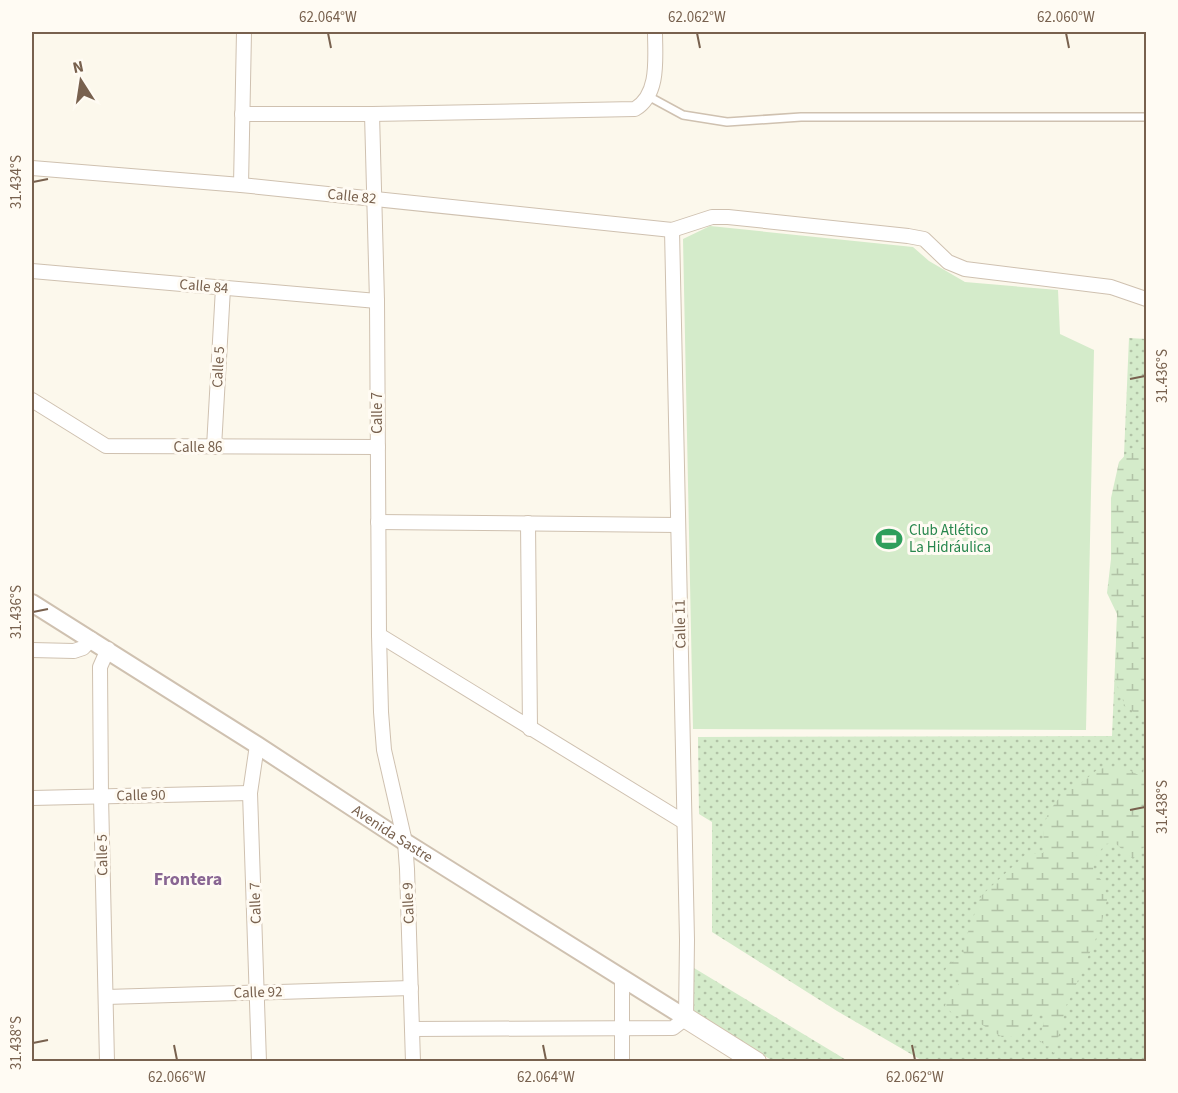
<svg xmlns="http://www.w3.org/2000/svg" width="1178" height="1093" font-family="'Source Sans 3',sans-serif">
	<defs>
		<pattern id="green-dots" width="8" height="8" patternUnits="userSpaceOnUse" patternTransform="scale(1.5)"><rect width="8" height="8" fill="#d4ebca"/><path d="M2 2h.1M6 6h.1" fill="none" stroke="#b1c2a6" stroke-width="1.8" stroke-linecap="round"/></pattern>
		<pattern id="wetland-marsh" width="20" height="14" patternUnits="userSpaceOnUse" patternTransform="scale(1.5)"><rect width="20" height="14" fill="#d4ebca"/><path d="M1 5h8M5 5V1M11 12h8M15 12V8" fill="none" stroke="#b1c2a6"/></pattern>
	</defs>
	<rect width="100%" height="100%" fill="#fcf8ec"/>
	<g fill="url(#green-dots)">
		<path d="M1129,338L1146,339V1061H923L837,1011L712,932V822L699,814L698,737L1112,736Z"/>
		<path d="M694,968L848,1061H773L694,1012Z"/>
	</g>
	<g fill="url(#wetland-marsh)">
		<path d="M1146,443V721L1125,706L1115,679L1117,614L1107,593L1111,559V498L1119,462L1131,449Z"/>
		<path d="M1146,759V845L1133,859L1115,843L1105,844L1094,860L1093,871L1104,883L1107,900L1100,929L1066,1008L1054,1053L1039,1040L1045,1018L1044,1010L1033,1014L1021,1036L1002,1037L976,1021L954,1015L945,1006L948,996L963,979L945,970L950,963L964,957L963,946L981,896L1025,855L1043,853L1044,826L1048,813L1064,791L1080,784L1098,769L1122,766L1142,777Z"/>
	</g>
	<path fill="#d4ebca" d="M710,226L913,247L929,261L965,282L1058,290L1060,334L1094,350L1086,730L693,729L683,239Z"/>
	<g fill="none" stroke-linecap="round" stroke-linejoin="round">
		<g stroke="#cfc1b0" stroke-width="10">
			<path id="service" d="M648,96L683,115L727,122L801,117H1146"/>
		</g>
		<g stroke="#cfc1b0" stroke-width="16">
			<g id="minor">
				<path d="M242,114H372L635,109C660,94 655,57 655,32"/>
				<path d="M372,114L377,301L379,635L381,712L384,750L405,842L407,869L413,1062"/>
				<path d="M32,168L241,185L672,230L712,217H728L908,236L924,239L948,262L965,269L1111,287L1146,299"/>
				<path d="M241,185L244,32"/>
				<path d="M32,271L377,301"/>
				<path d="M32,400L106,446L378,447"/>
				<path d="M214,447L223,288"/>
				<path d="M378,522L677,525"/>
				<path d="M528,523L530,729"/>
				<path d="M379,635L684,822"/>
				<path d="M32,650L74,651L83,648L91,639"/>
				<path d="M257,745L250,793L259,1062"/>
				<path d="M32,798L250,793"/>
				<path d="M106,997L411,988"/>
				<path d="M412,1029L673,1028L686,1018L687,940L672,230"/>
				<path d="M107,1062L101,796L100,667L108,649"/>
				<path d="M622,1062V978"/>
			</g>
		</g>
		<g stroke="#cfc1b0" stroke-width="20">
			<g id="tertiary">
				<path id="s1" d="M32,603L257,745L405,842L686,1018"/>
			</g>
		</g>
		<g stroke="#d2c2af" stroke-width="22">
			<path id="secondary" d="M686,1018L756,1062"/>
		</g>
		<use href="#service" stroke="#fff" stroke-width="7"/>
		<use href="#minor" stroke="#fff" stroke-width="14"/>
		<use href="#tertiary" stroke="#fff" stroke-width="16"/>
		<use href="#secondary" stroke="#fff" stroke-width="20"/>
	</g>
	<path fill="none" stroke="#78614e" stroke-width="2" d="M328,33L331,48M697,33L700,48M1066,33L1069,48M33,182L48,179M1130,379L1145,376M33,612L48,609M1130,810L1145,807M33,1043L48,1040M174,1045L177,1060M543,1045L546,1060M912,1045L915,1060"/>
	<defs>
		<g id="stadium-bare" transform="scale(2.07)"><path d="M0-5a6.5 5 0 1 0 0 10a6.5 5 0 1 0 0-10ZM-3.5-1.8h7v3.6h-7Z" fill="#2e9e5b" stroke="#fffbf3" stroke-width="2.5" paint-order="stroke"/></g>
	</defs>
	<g fill-rule="evenodd">
		<use href="#stadium-bare" x="889" y="539"/>
	</g>
	<g text-anchor="middle" stroke-width="6" stroke-linejoin="round" paint-order="stroke">
		<g font-size="15" fill="#78614e" stroke="#fffbf3">
			<text transform="translate(352 196) rotate(6)" y="5">Calle 82</text>
			<text transform="translate(204 286) rotate(5)" y="5">Calle 84</text>
			<text transform="translate(218 367) rotate(-87)" y="5">Calle 5</text>
			<text transform="translate(377 413) rotate(-90)" y="5">Calle 7</text>
			<text x="198" y="452">Calle 86</text>
			<text transform="translate(680 624) rotate(-91)" y="5">Calle 11</text>
			<text transform="translate(141 795) rotate(-1)" y="5">Calle 90</text>
			<text dy="5" stroke="none"><textPath href="#s1" startOffset="428">Avenida Sastre</textPath></text>
			<text transform="translate(102 855) rotate(-91)" y="5">Calle 5</text>
			<text transform="translate(255 903) rotate(-92)" y="5">Calle 7</text>
			<text transform="translate(408 903) rotate(-92)" y="5">Calle 9</text>
			<text transform="translate(258 992) rotate(-2)" y="5">Calle 92</text>
		</g>
		<g font-size="15" fill="#27864d" stroke="#fffbf3" text-anchor="start">
			<text x="909" y="535">Club Atlético<tspan x="909" dy="17">La Hidráulica</tspan></text>
		</g>
		<g font-size="18" font-weight="bold" fill="#896693" stroke="#fffbf3">
			<text x="188" y="885">Frontera</text>
		</g>
	</g>
	<rect width="1178" height="1093" fill="none" stroke="#fffbf3" stroke-width="66"/>
	<g transform="translate(81 81) rotate(348)" stroke="#fffbf3" stroke-width="4.5" paint-order="stroke">
	<path d="M0-4.5L10 22L0 15L-10 22Z" fill="#78614e"/>
	<text y="-9" font-size="16" font-weight="bold" text-anchor="middle" fill="#78614e">N</text>
	</g>
	<rect x="33" y="33" width="1112" height="1027" fill="none" stroke="#78614e" stroke-width="2"/>
	<g font-size="15" text-anchor="middle" fill="#78614e">
		<text x="328" y="22">62.064°W</text>
		<text x="697" y="22">62.062°W</text>
		<text x="1066" y="22">62.060°W</text>
		<text transform="translate(16 182) rotate(-90)" y="5">31.434°S</text>
		<text transform="translate(1162 376) rotate(-90)" y="5">31.436°S</text>
		<text transform="translate(16 612) rotate(-90)" y="5">31.436°S</text>
		<text transform="translate(1162 807) rotate(-90)" y="5">31.438°S</text>
		<text transform="translate(16 1043) rotate(-90)" y="5">31.438°S</text>
		<text x="177" y="1082">62.066°W</text>
		<text x="546" y="1082">62.064°W</text>
		<text x="915" y="1082">62.062°W</text>
	</g>
</svg>
